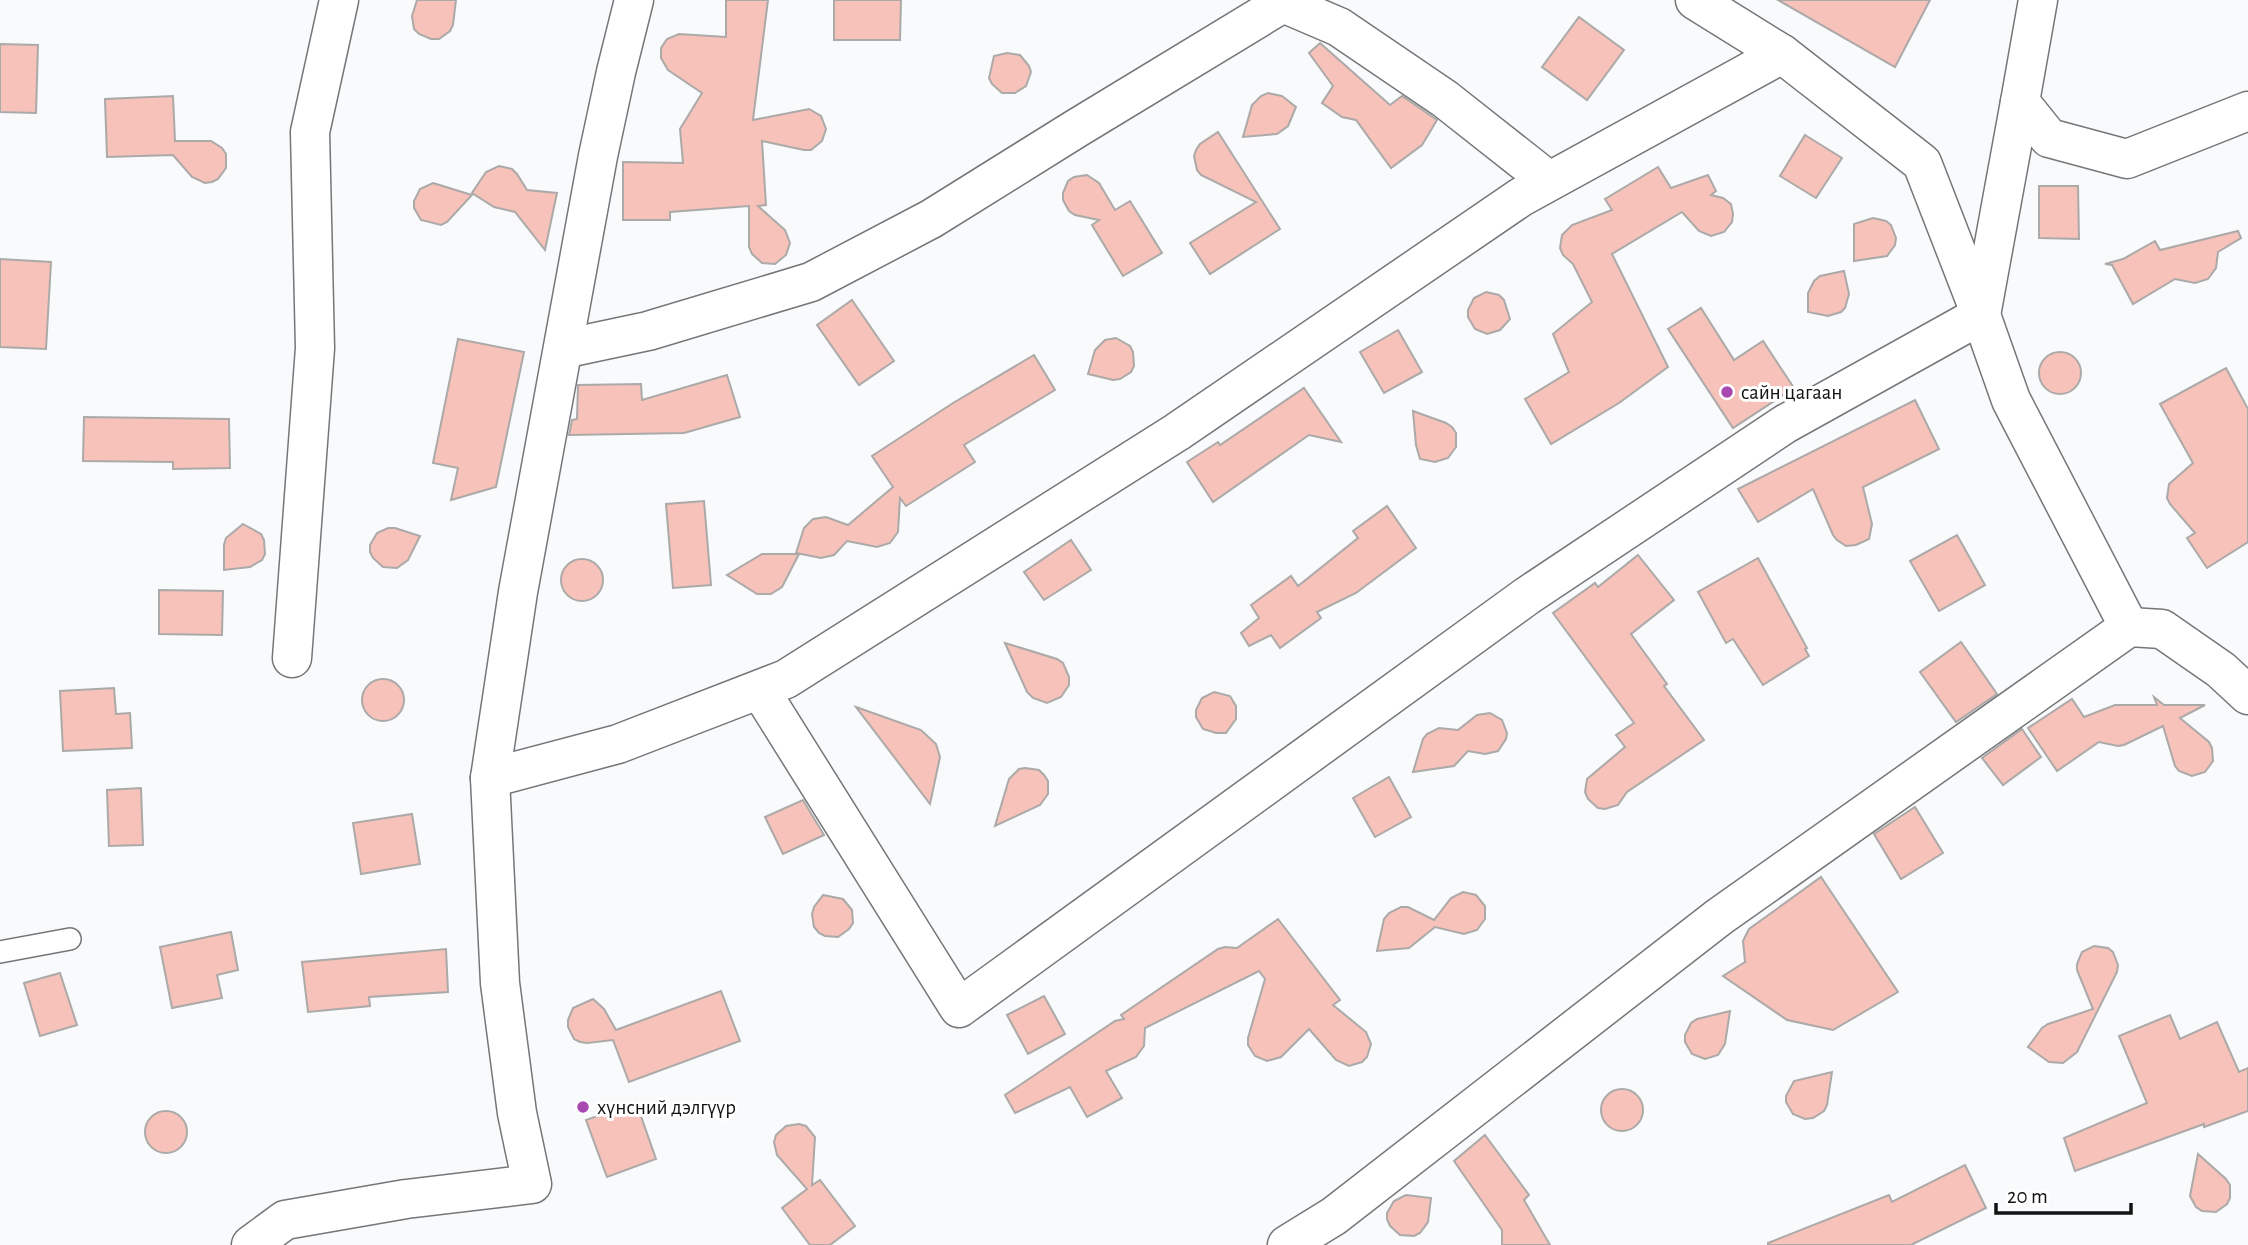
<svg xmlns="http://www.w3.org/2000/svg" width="2248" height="1245" font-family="'Alegreya Sans',sans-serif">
	<rect width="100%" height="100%" fill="#f8fafc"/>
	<g fill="#f6c2b9" stroke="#aca9a9" stroke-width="2">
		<path d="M417,0H456L453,25L450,31L439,39H431L419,34L414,29L412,16Z"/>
		<path d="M726,0H768L753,120L809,109L821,116L826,129L822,141L811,150H804L762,141L766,205L758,206L785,230L790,243L786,255L775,264L762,263L752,254L749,247V206L670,212V220H623V162L683,163L680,129L702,93L668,70L661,58V48L667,39L679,34L726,37Z"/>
		<path d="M834,0H901L900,40H834Z"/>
		<path d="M1778,0H1930L1895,67Z"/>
		<path d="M1579,17L1624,50L1587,100L1542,67Z"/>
		<path d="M1320,43L1390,105L1402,96L1437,120L1422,145L1391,168L1356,120L1342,117L1322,103L1333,86L1309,53Z"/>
		<path d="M0,44L38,45L36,113L0,112Z"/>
		<path d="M1007,53L1020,55L1029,66L1031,72L1026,86L1015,93H1002L992,84L989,78L994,56Z"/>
		<path d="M1268,93L1282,96L1296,107L1288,126L1277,134L1243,137L1252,105L1261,96Z"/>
		<path d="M173,96L175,141H211L222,148L226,154V168L218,179L212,182L205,183L192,177L173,155L107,157L105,99Z"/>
		<path d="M1218,132L1280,229L1210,274L1190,243L1256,202L1201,175L1197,170L1194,156L1196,150L1200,144Z"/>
		<path d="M1805,135L1842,158L1816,198L1780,176Z"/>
		<path d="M499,166L512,169L517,174L527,190L557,193L545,250L515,212L494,207L472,193L486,172Z"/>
		<path d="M1658,167L1671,188L1708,175L1716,191L1711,195L1723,198L1731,204L1733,214L1732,222L1724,232L1711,236L1699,231L1682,212L1612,254L1668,367L1619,403L1551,444L1525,399L1569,372L1553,334L1592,302L1573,264L1563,255L1560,248L1562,235L1572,225L1612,210L1605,199Z"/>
		<path d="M1087,175L1099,183L1115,210L1130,201L1162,253L1123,276L1092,225L1099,220L1075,215L1069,211L1063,200V193L1068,181L1074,177Z"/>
		<path d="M433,183L472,195L447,222L441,225L421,220L414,208V201L420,189Z"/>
		<path d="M2039,186H2078L2079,239L2039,238Z"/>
		<path d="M1873,218L1886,221L1891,225L1896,238L1895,245L1887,256L1854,261V224Z"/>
		<path d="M2238,231L2241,238L2218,252L2216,268L2208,279L2195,283L2175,279L2133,304L2112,265L2105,264L2123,259L2155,241L2160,250Z"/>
		<path d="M0,259L51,262L46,349L0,347Z"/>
		<path d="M1844,271L1849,294L1845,308L1841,312L1828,316L1808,312V293L1814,281L1820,276Z"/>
		<path d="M1486,292L1499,295L1504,300L1510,319L1500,330L1487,334L1475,329L1468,317V310L1474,298Z"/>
		<path d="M852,300L894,361L859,385L817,325Z"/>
		<path d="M1701,308L1734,360L1763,341L1794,388L1733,428L1668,329Z"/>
		<path d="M1398,330L1422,372L1384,393L1360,352Z"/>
		<path d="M1116,338L1130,346L1133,352L1134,366L1131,372L1120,379L1113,380L1088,374L1095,350L1105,340Z"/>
		<path d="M458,339L524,352L496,487L451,500L458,468L433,463Z"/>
		<circle cx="2060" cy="373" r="21"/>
		<path d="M1034,355L1055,390L964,445L975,462L906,506L900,498L898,532L890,543L877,547L847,541L834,555L821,558L796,553L804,528L813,519L826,517L848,525L893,487L872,456L953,403Z"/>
		<path d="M2226,368L2248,409V542L2207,568L2187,538L2195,533L2170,504L2167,498L2169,484L2193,463L2160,404Z"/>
		<path d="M727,375L740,417L684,433L569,435L572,420L577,419L578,385L641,384L642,400Z"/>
		<path d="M1304,388L1341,442L1309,435L1213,502L1187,462L1218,442L1220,445Z"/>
		<path d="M1915,400L1939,449L1863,487L1872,524L1869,539L1856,545L1846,546L1837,540L1833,535L1813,489L1758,522L1738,489Z"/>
		<path d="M1413,411L1446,423L1452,427L1456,433V447L1448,458L1435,462L1420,459L1416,445Z"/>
		<path d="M84,417L229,419L230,468L173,469V462L83,461Z"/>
		<path d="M704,501L711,585L673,588L666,504Z"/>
		<path d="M1387,506L1416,548L1356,593L1317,612L1321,618L1280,648L1271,635L1249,646L1241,633L1259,618L1251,605L1291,576L1298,586L1358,538L1353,531Z"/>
		<path d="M243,524L261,534L264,540L265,554L262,560L250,567L224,570V545L226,538Z"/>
		<path d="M388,528H395L420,536L408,560L397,568L383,567L373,558L370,552V545L377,533Z"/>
		<path d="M1957,535L1985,585L1939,611L1910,561Z"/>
		<path d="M1071,540L1091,570L1044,600L1024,572Z"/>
		<path d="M762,554H799L782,587L771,594H757L727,575Z"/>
		<path d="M1638,555L1674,600L1631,634L1667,684L1664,686L1704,740L1627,792L1618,805L1605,809L1598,808L1588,799L1585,792L1587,779L1625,747L1616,735L1634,723L1553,613L1595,583L1598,587Z"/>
		<path d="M1758,558L1807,648L1805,649L1809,656L1763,685L1733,639L1726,643L1698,592Z"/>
		<circle cx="582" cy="580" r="21"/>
		<path d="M159,590L223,591L222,635L159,634Z"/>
		<path d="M1961,642L1997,694L1956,722L1920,672Z"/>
		<path d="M1005,643L1057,659L1063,663L1069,677V685L1061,697L1047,703L1033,698L1027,692Z"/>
		<circle cx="383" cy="700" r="21"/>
		<path d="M114,688L116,714L130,713L132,748L63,751L60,691Z"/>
		<path d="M1214,692L1230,696L1236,706V719L1226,733H1216L1203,729L1196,717V710L1202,698Z"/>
		<path d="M2154,697L2164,705H2205L2180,718L2209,742L2212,748L2213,761L2205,772L2192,776L2179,771L2175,766L2163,726L2124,745L2118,746L2099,742L2057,771L2028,728L2072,699L2084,717L2115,705H2157Z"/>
		<path d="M856,707L921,730L936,744L940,757L930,804Z"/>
		<path d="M1490,713L1502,720L1507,733L1506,739L1498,751L1485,754L1468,751L1454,766L1413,772L1423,739L1427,734L1439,728L1458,730L1477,715Z"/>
		<path d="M2022,729L2041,757L2003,785L1982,758Z"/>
		<path d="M1025,768L1039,770L1044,775L1048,781V794L1040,805L995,826L1009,779L1019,769Z"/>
		<path d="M1389,777L1411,817L1375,837L1353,798Z"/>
		<path d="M141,788L143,845L109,846L107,790Z"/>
		<path d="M803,800L824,835L783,854L765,817Z"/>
		<path d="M1915,807L1943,853L1901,879L1874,834Z"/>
		<path d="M412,814L420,864L361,874L353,823Z"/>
		<path d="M1821,877L1898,992L1833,1030L1787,1020L1723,976L1745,962L1743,941L1749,929Z"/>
		<path d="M1463,892L1476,895L1485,906V919L1477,930L1464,934L1435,927L1409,948L1377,951L1384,919L1389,913L1401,907H1408L1434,920L1451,898Z"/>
		<path d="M823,895L843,899L852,910L853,923L849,929L838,937L825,936L819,933L814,927L812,914L814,907Z"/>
		<path d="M1278,919L1340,1000L1333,1005L1366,1032L1371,1044L1367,1057L1362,1062L1349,1066L1336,1060L1309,1029L1281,1057L1267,1061L1255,1056L1248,1045V1038L1265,979L1259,971L1145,1028L1144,1046L1136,1057L1106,1071L1122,1098L1087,1117L1070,1087L1015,1113L1005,1095L1115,1021L1124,1019L1121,1015L1218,949L1225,947L1237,948Z"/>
		<path d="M231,932L238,970L217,975L222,998L172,1008L160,947Z"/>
		<path d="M2094,946L2108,948L2113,952L2118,965L2117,972L2077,1052L2063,1063L2049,1062L2028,1047L2042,1028L2048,1024L2093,1009L2077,970V964L2082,952Z"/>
		<path d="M446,949L448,992L369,997L370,1006L308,1012L302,962Z"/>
		<path d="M60,973L77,1025L40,1036L24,983Z"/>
		<path d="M721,991L740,1041L629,1082L613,1040L587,1043L580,1042L574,1039L568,1027V1020L573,1008L593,999L604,1009L616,1030Z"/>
		<path d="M1044,996L1065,1034L1028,1054L1007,1015Z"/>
		<path d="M1730,1011L1725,1044L1718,1055L1705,1059L1692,1054L1685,1042V1035L1691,1023L1697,1019Z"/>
		<path d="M2170,1015L2180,1039L2217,1022L2239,1072L2248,1068V1111L2204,1127V1124L2075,1171L2064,1138L2147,1103L2119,1036Z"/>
		<path d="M1832,1072L1827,1105L1824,1111L1813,1118L1805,1119L1793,1114L1786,1102V1096L1794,1081Z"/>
		<circle cx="1622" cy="1110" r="21"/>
		<path d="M636,1102L656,1159L607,1177L586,1120Z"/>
		<circle cx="166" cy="1132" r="21"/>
		<path d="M799,1124L806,1126L815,1137L812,1185L820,1180L855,1226L830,1245H810L782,1208L807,1189L777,1155L774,1142L776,1135L786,1126Z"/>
		<path d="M1485,1135L1529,1195L1524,1200L1550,1245H1502V1230L1454,1161Z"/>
		<path d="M2198,1154L2226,1179L2230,1185V1198L2227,1204L2216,1212L2202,1211L2196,1207L2190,1196Z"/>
		<path d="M1965,1165L1986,1208L1911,1245H1768V1243L1889,1195L1892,1202Z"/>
		<path d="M1406,1195L1431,1198L1428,1222L1420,1233L1414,1236L1400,1235L1390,1226L1387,1219V1213L1394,1201Z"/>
	</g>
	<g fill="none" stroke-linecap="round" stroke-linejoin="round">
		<g stroke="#747678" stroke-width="24">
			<path id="service" d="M0,952L70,939"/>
		</g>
		<g stroke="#747678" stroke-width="41">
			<g id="minor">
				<path d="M2020,102L2038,0"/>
				<path d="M563,349L648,331L811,282L931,219L1077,128L1283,3L1339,27L1445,99L1549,181"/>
				<path d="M2129,627L2162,629L2221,670L2248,695"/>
				<path d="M292,658L315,348L310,132L339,0"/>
				<path d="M760,690L959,1008L1527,596L1785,424L1981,315L2020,102L2049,138L2127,159L2248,111"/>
				<path d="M490,778L618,744L786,679L1177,432L1521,197L1782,54"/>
				<path d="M251,1245L285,1220L406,1199L532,1184L517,1113L500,983L490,778L518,592L598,156L616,72L634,0"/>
				<path d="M1287,1245L1334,1216L1719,917L2129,627L2011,400L1981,315L1922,163L1782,54L1695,0"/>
			</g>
		</g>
		<use href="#service" stroke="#fff" stroke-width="21"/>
		<use href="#minor" stroke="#fff" stroke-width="38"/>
	</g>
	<g fill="#a849b2" stroke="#fff" stroke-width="2.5">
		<circle cx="1727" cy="392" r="7"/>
		<circle cx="583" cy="1107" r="7"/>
	</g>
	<g text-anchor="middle" stroke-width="6" stroke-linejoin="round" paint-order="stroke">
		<g font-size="21" fill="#121313" stroke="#fff" text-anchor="start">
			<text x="1741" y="399">сайн цагаан</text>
			<text x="597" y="1114">хүнсний дэлгүүр</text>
		</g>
	</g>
	<path d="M1996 1203v10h135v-10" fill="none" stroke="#121313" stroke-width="3.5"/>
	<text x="2007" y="1203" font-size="21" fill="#121313" stroke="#ffffff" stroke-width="5" paint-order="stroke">20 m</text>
</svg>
